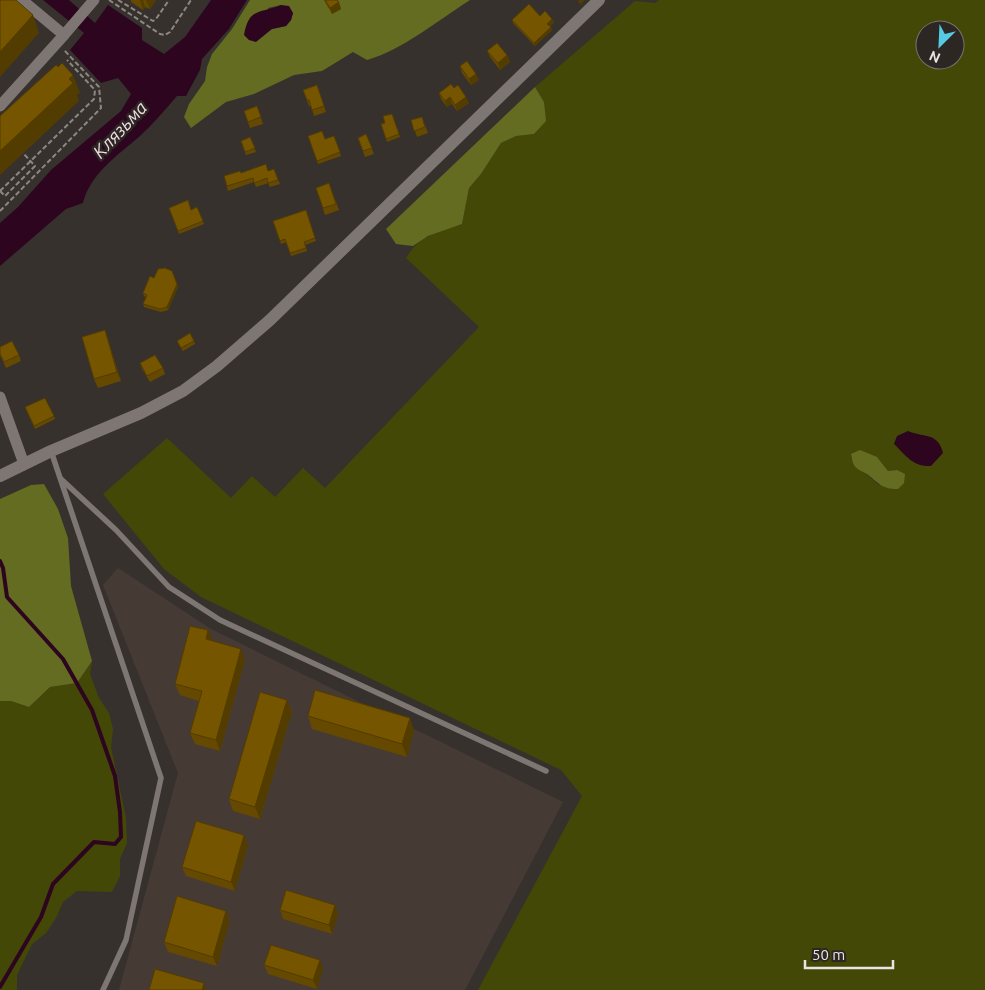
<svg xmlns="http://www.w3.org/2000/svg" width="985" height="990" font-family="Ubuntu,sans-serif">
	<rect width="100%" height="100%" fill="#37312d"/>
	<path fill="#463a34" d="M118,568L211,629L563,802L465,990H119L178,773L103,585Z"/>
	<g fill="#434807" fill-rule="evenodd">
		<path d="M659,0H985V990H478L582,796L561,770L201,597L164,569L103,494L167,438L231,498L252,476L275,497L303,468L325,488L479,327L406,258C420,235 438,232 462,224L469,188L481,174L501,143L516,136L534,134L544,102L535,87L635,1L655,3ZM925,30H955V60H925ZM908,431L916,435L935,438L906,457L900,450ZM877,457L888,471L897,470L879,485L866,474Z"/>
		<path d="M92,661L90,674L99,698L109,713L113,729L111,747L126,818L127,843L120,859V876L112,892L77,891L63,902L56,918L46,933L32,944L17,975V990H0V701H11L29,707L50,687L77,683Z"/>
	</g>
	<g fill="#646c21" fill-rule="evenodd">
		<path d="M250,0H470C437,21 404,49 367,60L353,52L322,71L294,75L254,94L226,102L191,128L184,117L189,104L205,81L207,67L212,54L232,29ZM281,5L293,13L291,20L286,26L272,29L268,8Z"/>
		<path d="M535,87L544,102L546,121L534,134L516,136L501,143L481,174L469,188L462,224L428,236L413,246L396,244L386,229Z"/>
		<path d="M860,450L877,457L888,471L897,470L905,474L904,483L898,489C881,489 879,483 867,474C862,471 857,470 854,465C852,462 852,457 851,454Z"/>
		<path d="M44,484L58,509L68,538L71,586L92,661L77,683L50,687L29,707L11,701H0V499L31,485Z"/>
	</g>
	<g fill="#2d051f">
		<path d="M43,0H69L95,23L108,5L142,28V40L164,54L185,37L211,0H247L229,29L202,59L200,70L186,96H177C165,110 153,124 140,136C118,155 90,174 83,203L66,209L0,266V223L18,207L51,170L121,111L131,94L118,78L101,83L70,50L84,33Z"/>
		<path d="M281,5L289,6L293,13L291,20L286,26L272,29L256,42L249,40L244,35C249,7 260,14 281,5Z"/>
		<path d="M908,431C924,438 938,432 943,453L931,466C912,467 906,455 894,444L897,436Z"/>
	</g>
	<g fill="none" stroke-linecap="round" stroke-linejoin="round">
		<path stroke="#2d051f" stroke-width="4" d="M0,561L3,568L7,597L63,659L92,710L115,776L120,812L121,837L115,844L94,842L53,884L41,917L0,987"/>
		<g stroke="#8d8784" stroke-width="2" stroke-dasharray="5 2.5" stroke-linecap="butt">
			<path d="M109,0L160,34L165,35L170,32L191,0"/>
			<path d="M118,0L153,21L156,19L169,0"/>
			<path d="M0,191L94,99L95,90L67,60"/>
			<path d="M0,191L5,196L35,166L23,153"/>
			<path d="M0,211L101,108L99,87L64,50"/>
		</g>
		<g stroke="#7e7672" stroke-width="5.5">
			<path d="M51,451L161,778L126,940L103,990"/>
			<path d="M61,479L116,530L169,587L220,620L546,771"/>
		</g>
		<g stroke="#7e7672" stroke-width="11">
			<path d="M22,0L64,35"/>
			<path d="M0,106L64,35L94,0"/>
			<path d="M0,397L24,464"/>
		</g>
		<path stroke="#7e7672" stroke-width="12" d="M0,476L51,451L141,413L183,391L217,366L270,320L599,0"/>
	</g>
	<g fill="#654900">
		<path d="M131,0H156L150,9L145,7L143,10L131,2Z"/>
		<path d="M324,0H337L341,9L332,14L326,4Z"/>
		<path d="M540,16L552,19L554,22L550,26L552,30L535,46L513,23L512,20Z"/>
		<path d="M487,51L507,55L510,62L500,70L490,57Z"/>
		<path d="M460,66L479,80L471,85L462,73Z"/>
		<path d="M317,85L326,112L314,116L311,106H309L303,90Z"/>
		<path d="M454,88L469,103L457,111L452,104L447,107L441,99L439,93Z"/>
		<path d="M257,106L263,124L250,128L244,111Z"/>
		<path d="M392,114L400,137L387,142L381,124L385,123Z"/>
		<path d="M422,117L428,133L417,137L411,120Z"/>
		<path d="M366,134L374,154L365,157L358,138Z"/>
		<path d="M308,136L325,139L334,136L341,156L318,164Z"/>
		<path d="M250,137L256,152L246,155L241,141Z"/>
		<path d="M274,169L280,184L270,187L268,183L256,187L254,182L228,191L224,176L241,173L269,171Z"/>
		<path d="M329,183L339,210L325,215L316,188Z"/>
		<path d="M197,207L204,224L179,234L169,208L191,210Z"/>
		<path d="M306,210L316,241L305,245L307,251L291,256L287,242L281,244L273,221Z"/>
		<path d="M172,271L178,287L168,310L161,312L144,307L143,304L146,297L144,296L143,293L154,278Z"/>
		<path d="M108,340L121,381L98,388L94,379Z"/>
		<path d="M177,341H194L195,344L183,351Z"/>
		<path d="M0,347L19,355L21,361L6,368L0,355Z"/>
		<path d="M140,363L163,368L165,374L150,382L142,369Z"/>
		<path d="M26,410L54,416L55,419L35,429Z"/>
		<path d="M208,630L212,641L245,660L220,751L195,744L190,733L199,701L180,695L175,684Z"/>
		<path d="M287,700L292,712L260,819L233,811L229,799Z"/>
		<path d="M308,716L414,730L407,757L312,729Z"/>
		<path d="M244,835L248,845L235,891L186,876L182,867Z"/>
		<path d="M335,905L338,914L332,934L283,919L280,910Z"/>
		<path d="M226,911L230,920L217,966L168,952L164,942Z"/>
		<path d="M264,965L323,969L317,989L268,974Z"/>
	</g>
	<g fill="#533c00">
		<path d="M140,0H143L145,7L143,10Z"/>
		<path d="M146,0H156L150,9Z"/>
		<path d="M578,0H585L580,5Z"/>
		<path d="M339,2L341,9L332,14L330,8Z"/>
		<path d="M33,15L39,33L0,77V52Z"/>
		<path d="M552,19L554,22L549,27L547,24Z"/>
		<path d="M551,27L552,30L535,46L534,43Z"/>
		<path d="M507,55L510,62L500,70L498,63Z"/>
		<path d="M476,74L479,80L471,85L469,79Z"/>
		<path d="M73,75L80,93L77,95L79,101L0,175V151Z"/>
		<path d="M450,97L452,104L447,107L445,101Z"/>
		<path d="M466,97L469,103L457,111L455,105Z"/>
		<path d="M177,284L178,287L168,310L167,307Z"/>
		<path d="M105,330L108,340L121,381L117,372Z"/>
		<path d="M208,630L213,642L206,639Z"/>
		<path d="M241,649L245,660L220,751L216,740Z"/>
		<path d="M287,700L292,712L260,819L255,807Z"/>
		<path d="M410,718L414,730L407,757L402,744Z"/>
		<path d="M244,835L248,845L235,891L231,882Z"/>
		<path d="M335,905L338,914L332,934L329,925Z"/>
		<path d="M226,911L230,920L217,966L213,957Z"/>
		<path d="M320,960L323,969L317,989L313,980Z"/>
		<path d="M204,983L206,990H202Z"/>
	</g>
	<g fill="#765500" stroke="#533c00">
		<path d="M0,0H16L33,15L0,52Z"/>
		<path d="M325,0H337L339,2L330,8Z"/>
		<path d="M529,4L540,16L545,11L552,19L547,24L551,27L534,43L512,20Z"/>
		<path d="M497,43L507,55L498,63L487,51Z"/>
		<path d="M467,61L476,74L469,79L460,66Z"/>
		<path d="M62,63L73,75L69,79L73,83L0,151V116L56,65L58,67Z"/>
		<path d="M451,84L454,88L458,85L466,97L455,105L450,97L445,101L439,93Z"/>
		<path d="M317,85L324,106L312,110L309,100H307L303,90Z"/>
		<path d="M257,106L261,117L248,122L244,111Z"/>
		<path d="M392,114L399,134L386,139L381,124L385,123L383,116Z"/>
		<path d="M422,117L425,127L414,131L411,120Z"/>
		<path d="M322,131L325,139L334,136L340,152L317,161L308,136Z"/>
		<path d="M366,134L372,148L363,151L358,138Z"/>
		<path d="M250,137L255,148L245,152L241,141Z"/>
		<path d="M266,164L268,171L274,169L278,180L268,183L267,178L254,183L253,178L227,186L224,176L240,171L241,173Z"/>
		<path d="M329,183L336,204L323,208L316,188Z"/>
		<path d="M188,200L191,210L197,207L203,221L178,231L169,208Z"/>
		<path d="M306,210L315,238L304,242L306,248L290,253L285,239L280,241L273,221Z"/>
		<path d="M165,268L172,271L177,284L167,307L160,309L143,304L147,295L143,293L150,276L154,278L158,269Z"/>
		<path d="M105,330L117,372L94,379L82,337Z"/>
		<path d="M190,333L194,341L181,348L177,341Z"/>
		<path d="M12,341L19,355L4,362L0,354V347Z"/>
		<path d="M155,355L163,368L147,376L140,363Z"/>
		<path d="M45,398L54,416L34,426L25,407Z"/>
		<path d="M190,626L208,630L206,639L241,649L216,740L190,733L202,691L175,684Z"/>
		<path d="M315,690L410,718L402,744L308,716Z"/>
		<path d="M260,692L287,700L255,807L229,799Z"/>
		<path d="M196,821L244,835L231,882L182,867Z"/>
		<path d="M286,890L335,905L329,925L280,910Z"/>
		<path d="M177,896L226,911L213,957L164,942Z"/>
		<path d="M271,945L320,960L313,980L264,965Z"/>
		<path d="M155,969L204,983L202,990H149Z"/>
	</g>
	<g text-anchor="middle" stroke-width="5" stroke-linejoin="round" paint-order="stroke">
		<g font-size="18" font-style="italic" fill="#f2dbe7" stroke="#2d2723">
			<text transform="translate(120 130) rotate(-47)" y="6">Клязьма</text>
		</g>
	</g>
	<g transform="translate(940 45) rotate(204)"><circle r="24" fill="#2d2723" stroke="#797370"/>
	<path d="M0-4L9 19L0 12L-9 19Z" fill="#55cae0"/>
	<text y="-8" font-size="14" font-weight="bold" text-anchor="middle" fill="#eae5e3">N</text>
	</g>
	<path d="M805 960v8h88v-8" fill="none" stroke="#eae5e3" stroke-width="2.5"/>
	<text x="812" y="960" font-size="15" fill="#eae5e3" stroke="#2d2723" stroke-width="4" paint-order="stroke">50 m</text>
</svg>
